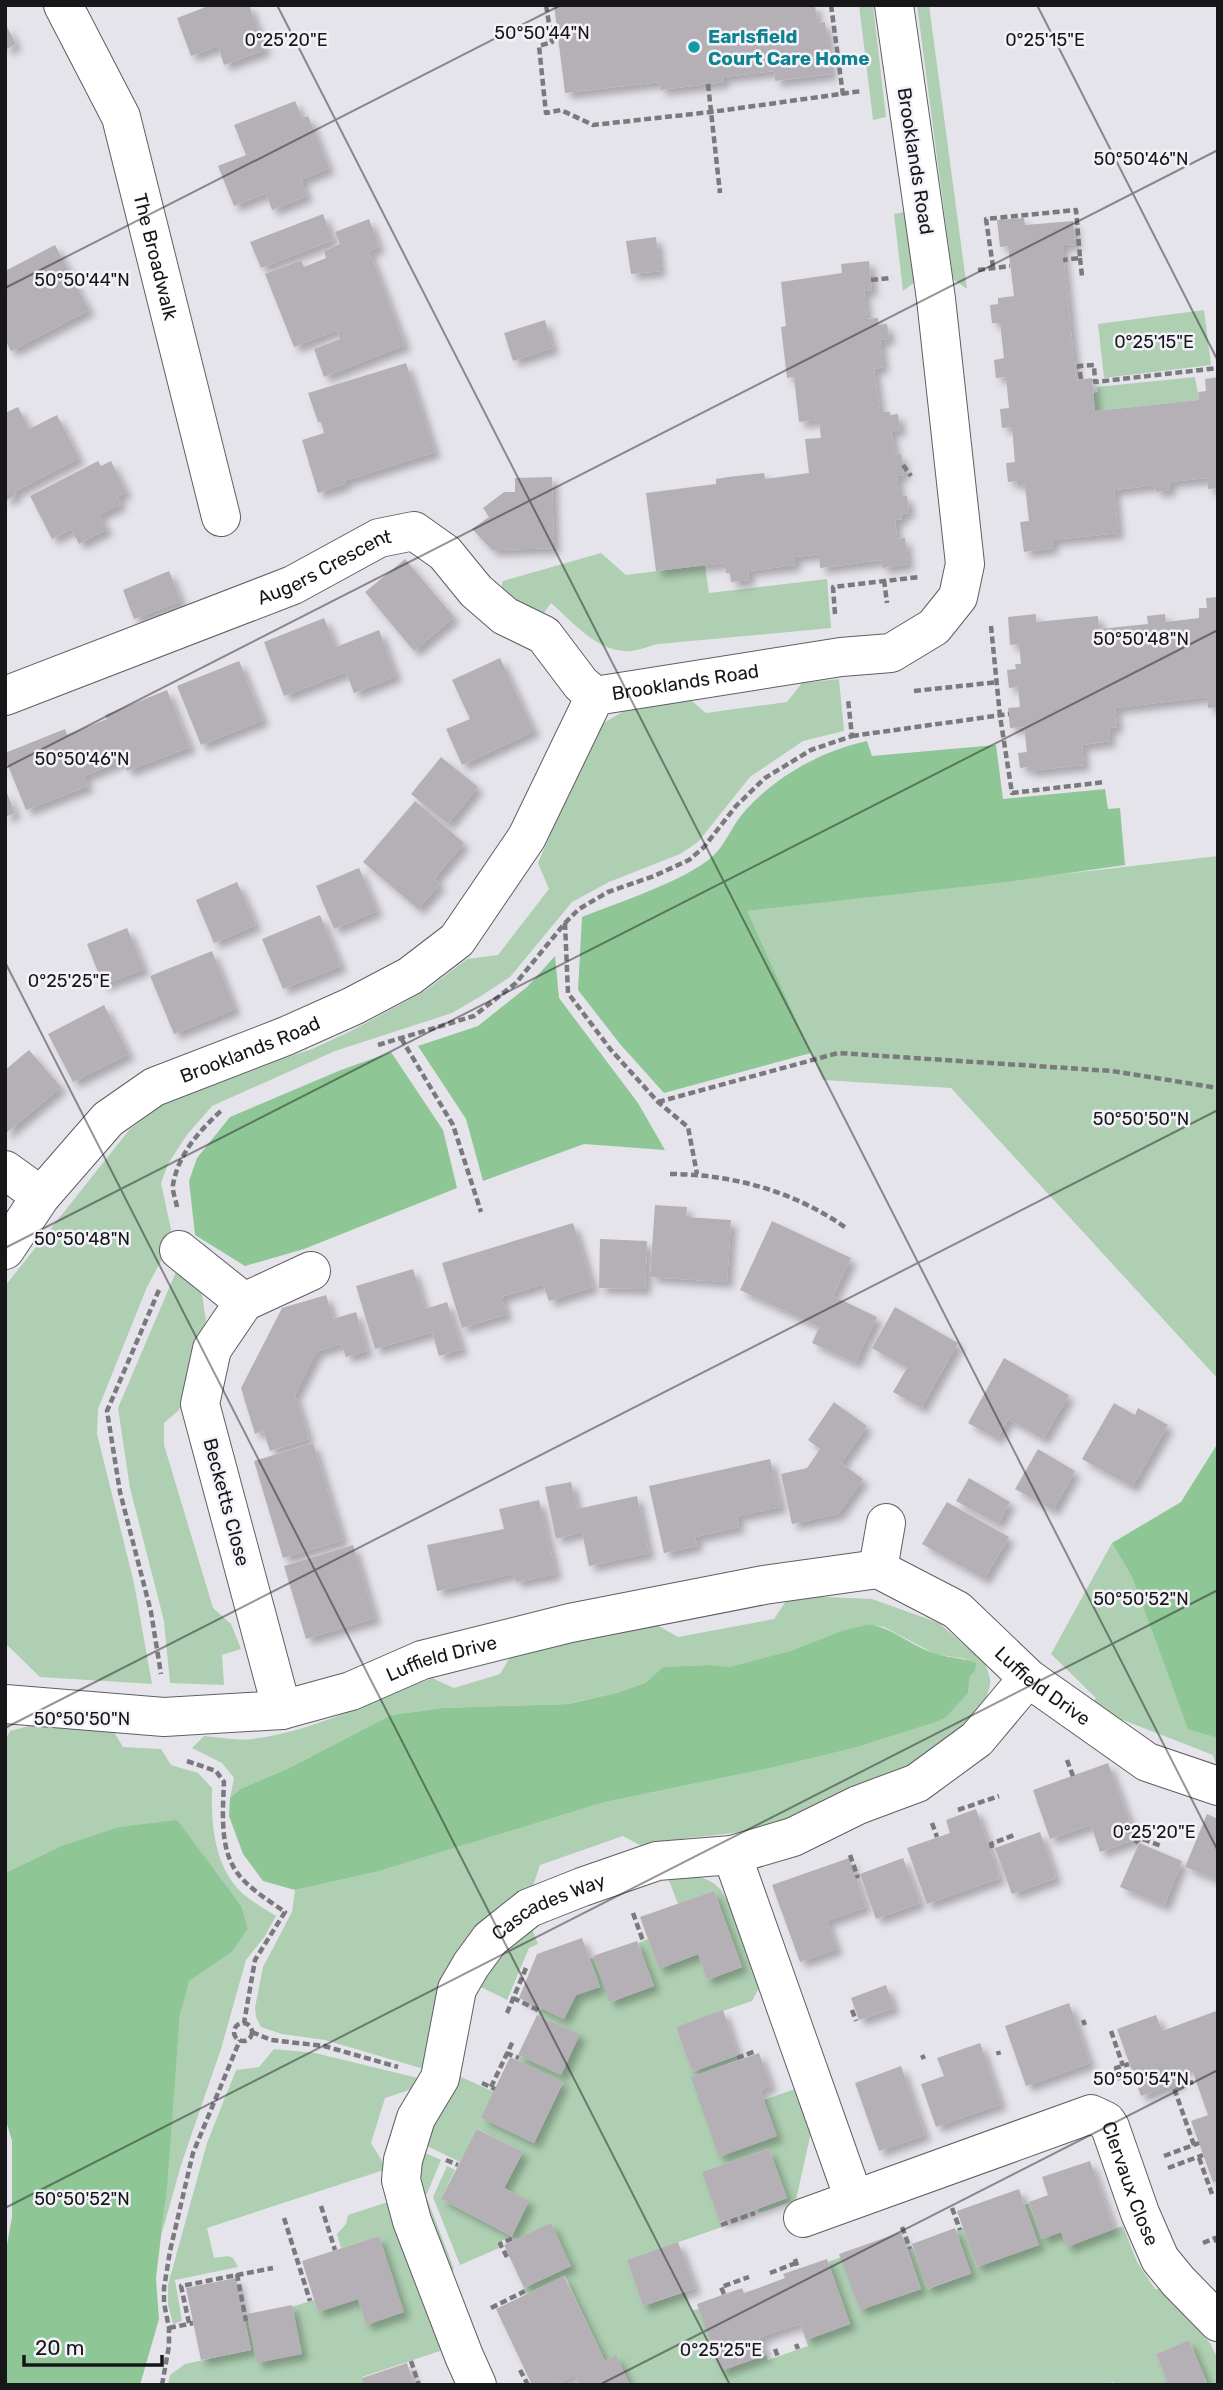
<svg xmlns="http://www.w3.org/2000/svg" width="1223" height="2390" font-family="Rubik,sans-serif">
	<defs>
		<filter id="shadow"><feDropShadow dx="6" dy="6" stdDeviation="3.5" flood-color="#0004"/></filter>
	</defs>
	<rect width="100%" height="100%" fill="#e6e4eb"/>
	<g fill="#aecfb1">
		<path d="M859,5H873L886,117L873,120Z"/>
		<path d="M917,5H929L967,289L953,279Z"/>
		<path d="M904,212L915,282L903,291L894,214Z"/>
		<path d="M1204,310L1211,365L1104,378L1098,324Z"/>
		<path d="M1195,377L1199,400L1095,411L1093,393L1098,392L1097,387Z"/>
		<path d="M601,553L626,575L705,565L709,593L827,579L831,628L658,644C649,646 640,650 631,651C599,654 573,622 551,603L543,614L500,591L503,581Z"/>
		<path d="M839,679L844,731L803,741L750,777L698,842L680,854L609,882L572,902L510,977L481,996L452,1013L335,1051L212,1106L186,1136L168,1164L161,1183L173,1239L147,1287L98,1409L97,1434L134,1583L152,1684L40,1677L5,1643V1286L130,1129L163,1105L255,1068L312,1049L349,1032L425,991L467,959L498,955L549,889L538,863L597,727L639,702L686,696L706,713L787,702L802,683Z"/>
		<path d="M1218,856V1379L951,1088L823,1080L746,911Z"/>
		<path d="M178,1267L201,1287L206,1321L179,1410L164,1423V1445L213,1608L231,1624L241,1649L222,1655L224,1685L170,1683L164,1621L130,1488L118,1408Z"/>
		<path d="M1112,1543L1132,1577L1188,1728L1218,1738V1771L1213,1755L1123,1720L1103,1724L1085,1710L1096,1698L1051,1654Z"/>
		<path d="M802,1596L872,1599L939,1623L985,1663L990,1678V1685L985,1702L965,1726L897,1778L767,1826C728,1838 684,1833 645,1848L623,1836L540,1865L533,1886L494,1912L479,1926L424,2069L325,2040L282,2034L261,2027L256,2017L255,2008L263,1967L292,1912L295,1890L376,1872L605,1802L775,1767L854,1748L930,1724L968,1693L970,1676L966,1659L935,1654L884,1627L869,1624L844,1630L790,1651L730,1668L707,1665L663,1667L645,1683L616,1693L567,1704L443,1708L391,1715L289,1768L240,1789L230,1798L234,1778L222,1763L192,1748L204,1736C219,1737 237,1741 253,1739C315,1731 373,1700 432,1678L454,1688L500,1674L512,1654L657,1625L678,1637L774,1619L786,1601Z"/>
		<path d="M33,1725L112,1729L123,1747L161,1749L171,1765L198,1773L212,1788C211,1824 214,1864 240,1891C250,1901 264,1908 276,1916L265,1936L246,1960L221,2049L181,2165L162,2233L180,2015L188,1981L232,1952L248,1929L242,1907L217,1875L61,1846L5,1873V1740L10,1731Z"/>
		<path d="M691,1875C702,1877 712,1880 720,1889C734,1906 750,1965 759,1988L752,2001L676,2027L692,2072L736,2056L738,2060L692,2077L776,2136L764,2100L795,2089L811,2132L796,2200L759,2213L758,2209L787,2198L769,2149L703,2172L722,2227L627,2260L643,2306L685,2292L692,2310L699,2309L766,2355L768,2360L808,2346L806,2340L850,2324L828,2262L841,2257L860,2310L921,2289L908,2250L913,2248L928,2289L971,2274L956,2231L963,2228L977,2267L1038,2245L1024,2205L1029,2203L1042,2239L1061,2232L1067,2246L1123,2226L1137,2262L1155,2289H1160L1210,2343L1218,2359V2385H1208L1189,2340L1156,2354L1167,2381L1158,2385H1115L1113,2382L1106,2385H630L616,2356L605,2361L565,2276L527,2294L524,2288L571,2266L514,2240L511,2236L497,2243L499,2248L460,2265L433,2197L447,2166L455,2170L441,2199L511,2236L529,2201L504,2188L523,2152L478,2129L460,2162L423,2144L457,2075L494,2092L482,2118L534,2143L563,2083L518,2061L521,2056L561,2074L579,2034L538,2015L542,2008L564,2019L576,1995L600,1987L590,1959L594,1958L611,2002L654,1986L638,1943L648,1939L659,1969L698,1954L707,1980L742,1967L714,1891L678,1904L668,1878Z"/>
		<path d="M532,1929L538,1944L529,1948L507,2000L479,1986C495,1964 510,1945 532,1929Z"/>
		<path d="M274,2049L315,2053L422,2079L418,2087L385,2098L371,2143L387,2169L207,2228L214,2258L228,2256L233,2258L238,2267L175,2280L182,2321L173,2324L168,2304V2285L207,2143L236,2070L259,2067Z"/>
		<path d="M421,2151L441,2160L426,2196L454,2269L450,2271L422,2198L420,2182Z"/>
		<path d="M388,2202L443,2350L362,2377L364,2385H168L170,2375L185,2364L251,2350L245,2321L314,2300L318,2312L358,2299L366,2325L403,2312L379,2236L341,2248L337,2234L346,2224L348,2215Z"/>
	</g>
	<g fill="#8fc695">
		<path d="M867,741L872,756L996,745L1003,799L1105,789L1108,809L1120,808L1125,865L1005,882L747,911L811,1053L664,1093L620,1044L578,990L582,917C617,903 687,880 713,856C726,844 732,825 744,812C776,776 821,751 867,741Z"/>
		<path d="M555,956L559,998L638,1103L665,1150L584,1144L483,1181L466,1119L418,1046L478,1026L527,987Z"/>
		<path d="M391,1052L443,1130L457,1188L304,1249L245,1266L195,1235L189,1181L197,1158L230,1117L341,1070Z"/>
		<path d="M1218,1443V1738L1188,1729L1132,1577L1112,1543L1181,1502Z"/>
		<path d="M869,1624C895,1629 912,1647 937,1654C950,1658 963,1658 976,1663L975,1671L970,1676L968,1693L945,1718L930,1724L854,1748L775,1767L605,1802L376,1872L295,1890L263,1881L243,1854L229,1816L230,1798L240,1789L289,1768L391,1715L443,1708L568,1704L616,1693L645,1683L663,1667L707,1665L730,1667L790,1651L844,1630Z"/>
		<path d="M177,1820L242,1907L248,1929L232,1952L189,1981L180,2015L167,2187L156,2278L159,2319L140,2385H5V2256L12,2217V2141L5,2117V1873L61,1846L120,1827Z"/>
	</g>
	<g fill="#b5b0b6" filter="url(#shadow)">
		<path d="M211,5H249L265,50L224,65L218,46L191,56L177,18Z"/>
		<path d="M554,5H815L817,23L825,22L831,74L775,81L774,71L723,77L724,82L660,90L659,82L565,93Z"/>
		<path d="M5,23L16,44L5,50Z"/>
		<path d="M295,101L302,118L308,116L329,168L301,180L307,196L272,210L266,193L234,206L218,166L246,155L234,125Z"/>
		<path d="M323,214L333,240L261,268L250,242Z"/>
		<path d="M1024,218L1025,225L1073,221L1075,244L1062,245L1076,380L1092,378L1095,411L1199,400L1198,392L1206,391L1205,379L1218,377V495L1215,488L1208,489L1207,478L1169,482L1170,490L1156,492L1155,485L1114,490L1118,533L1052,540L1053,548L1024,552L1020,522L1029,521L1025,485L1018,486L1017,481L1008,482L1006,463L1015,462L1012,427L1002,428L1000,409L1009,408L1006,377L996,378L994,360L1004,358L1000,323H992L990,305L998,304V298L1014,296L1008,246L1000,247L997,220Z"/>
		<path d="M369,219L379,247L369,251L405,345L324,377L314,349L340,339L337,330L294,347L265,274L301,260L304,267L326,258L324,251L340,244L335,232Z"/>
		<path d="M656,237L660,271L631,274L626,241Z"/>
		<path d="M55,245L89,310L11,351L5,340V271Z"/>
		<path d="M869,261L872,290L864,291L867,319L878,318V325L887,324L889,339L880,340L883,367L874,369L880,412H890V415L898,414L900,430L891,431L895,455L901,454L903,465L904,475L897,476L899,496H907L909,513L901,514L902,519L895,520L897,539L905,538L908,564L882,568L881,560L820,568L819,554L794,557L795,565L748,571L749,580L731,582L730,573H726L725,563L656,571L646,493L716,484V479L728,477L764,473L765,479L809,473L805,439L821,438L819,420L799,422L794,377L787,378L781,327L786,326L781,282L842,273L841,264Z"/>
		<path d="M545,320L553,348L513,361L504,333Z"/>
		<path d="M406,363L435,452L344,481L345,484L318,493L302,440L324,433L321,422H318L308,393Z"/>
		<path d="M18,407L29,429L57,415L79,458L14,492L16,495L5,501V413Z"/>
		<path d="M98,461L101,466L111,461L126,492L117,497L121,504L99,515L107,529L79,544L71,529L52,539L30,496Z"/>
		<path d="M552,477L554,548L492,550L472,529L489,517L483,508L504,492H515V478Z"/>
		<path d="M405,559L454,617L414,651L365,592Z"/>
		<path d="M169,571L181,601L134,619L123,590Z"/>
		<path d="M1218,597V707L1208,708L1207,697L1115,708L1117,727L1109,728L1110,741L1082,745L1084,765L1028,771V767L1020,768L1018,753L1027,752L1024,727L1010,728L1008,708L1020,707L1018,687L1009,688L1007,670L1016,669L1015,664H1021L1019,644L1010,645L1008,617L1036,614V622L1098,616L1099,629L1148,624L1147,616L1165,614L1166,622L1199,618V608H1207L1206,598Z"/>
		<path d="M324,618L336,647L379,630L396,676L354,693L346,672L284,696L264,642Z"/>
		<path d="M500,658L534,731L462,765L446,729L470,719L452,680Z"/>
		<path d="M239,661L263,720L201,745L177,686Z"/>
		<path d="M167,690L190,747L127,771L123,760L84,776L88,786L26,810L5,758V753L65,729L67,735L107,719L105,715Z"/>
		<path d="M441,757L478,787L448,824L411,794Z"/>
		<path d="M5,788L15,813L5,817Z"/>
		<path d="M415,801L464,843L434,879L440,884L418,909L363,862Z"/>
		<path d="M359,868L377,911L334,929L316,886Z"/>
		<path d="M237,882L256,925L214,943L196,900Z"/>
		<path d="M320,915L341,966L283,989L262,939Z"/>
		<path d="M127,928L144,969L103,985L87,944Z"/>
		<path d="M212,951L235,1009L174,1034L150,976Z"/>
		<path d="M104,1005L129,1054L73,1082L48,1034Z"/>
		<path d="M29,1050L61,1087L5,1134V1070Z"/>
		<path d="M655,1205L687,1207L686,1217L731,1220L727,1282L650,1277Z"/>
		<path d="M772,1221L851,1258L833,1296L877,1317L855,1363L812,1343L819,1327L740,1290Z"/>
		<path d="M573,1223L593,1287L549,1301L543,1284L501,1297L507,1314L462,1328L442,1263Z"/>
		<path d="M600,1239L647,1241L645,1289L599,1288Z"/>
		<path d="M413,1269L425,1309L447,1302L462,1349L439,1356L432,1332L375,1349L356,1286Z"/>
		<path d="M326,1295L333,1319L356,1312L367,1351L346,1357L341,1344L317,1351L295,1395L309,1439L270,1451L263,1430L255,1434L241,1388L282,1308Z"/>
		<path d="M895,1307L958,1343L921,1408L893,1392L907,1368L872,1348Z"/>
		<path d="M1004,1358L1069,1395L1043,1439L1008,1419L997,1439L968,1423Z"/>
		<path d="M834,1402L867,1426L841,1463L863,1479L838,1514L792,1524L781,1474L807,1468L820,1449L808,1440Z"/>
		<path d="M1114,1403L1135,1415L1138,1408L1168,1425L1132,1487L1082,1459Z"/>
		<path d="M313,1443L343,1540L283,1558L254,1461Z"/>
		<path d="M1038,1449L1075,1471L1053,1510L1015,1489Z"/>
		<path d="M770,1459L781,1507L737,1516L739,1527L695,1537L697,1546L664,1553L649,1486Z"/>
		<path d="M969,1478L1010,1502L998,1524L956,1501Z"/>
		<path d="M571,1482L577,1509L637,1496L649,1553L589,1566L582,1532L556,1539L545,1487Z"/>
		<path d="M539,1500L556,1574L516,1582L513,1574L437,1591L427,1545L504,1529L499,1509Z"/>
		<path d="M947,1502L1009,1537L984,1579L922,1544Z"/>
		<path d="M353,1545L375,1618L306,1639L284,1566Z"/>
		<path d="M1108,1763L1136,1839L1100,1852L1091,1825L1050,1839L1033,1790Z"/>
		<path d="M976,1809L1000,1878L927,1904L907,1848L950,1833L946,1820Z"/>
		<path d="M1207,1814L1218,1819V1880L1185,1867Z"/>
		<path d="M1040,1832L1056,1878L1012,1894L995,1848Z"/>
		<path d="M1139,1843L1182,1861L1164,1906L1120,1887Z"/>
		<path d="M849,1858L866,1907L827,1921L837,1949L800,1962L772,1885Z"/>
		<path d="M903,1858L920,1903L876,1919L860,1874Z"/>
		<path d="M714,1891L742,1967L707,1980L698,1954L659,1969L640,1917Z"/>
		<path d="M582,1938L600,1987L576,1995L564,2019L519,1998L537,1954Z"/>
		<path d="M637,1941L654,1986L610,2002L593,1956Z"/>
		<path d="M886,1985L894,2008L859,2020L851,1998Z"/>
		<path d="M1069,2003L1090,2063L1026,2086L1005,2026Z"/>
		<path d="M723,2010L738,2055L692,2072L676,2027Z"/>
		<path d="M1216,2011L1218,2181L1213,2182L1191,2121L1208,2115L1191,2067L1176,2072L1180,2082L1141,2096L1117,2029L1156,2015L1162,2031Z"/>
		<path d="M537,2015L580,2034L561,2075L518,2055Z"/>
		<path d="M980,2043L1001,2104L936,2127L921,2084L944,2076L937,2058Z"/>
		<path d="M759,2053L771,2086L760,2090L777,2136L719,2157L691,2077Z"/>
		<path d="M510,2057L563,2082L534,2143L481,2118Z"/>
		<path d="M901,2066L925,2135L879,2151L855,2083Z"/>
		<path d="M477,2129L523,2152L504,2188L529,2201L512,2236L441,2199Z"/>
		<path d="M769,2149L787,2198L720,2222L702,2172Z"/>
		<path d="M1090,2161L1114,2229L1067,2247L1061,2232L1042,2239L1029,2202L1048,2195L1042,2177Z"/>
		<path d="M1019,2189L1039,2245L977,2267L957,2211Z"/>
		<path d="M551,2223L571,2266L524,2288L504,2245Z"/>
		<path d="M955,2228L971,2273L927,2289L912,2244Z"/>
		<path d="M901,2232L921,2289L860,2310L839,2254Z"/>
		<path d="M379,2236L404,2312L366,2325L358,2299L318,2312L302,2261Z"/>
		<path d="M678,2242L695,2288L643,2306L627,2260Z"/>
		<path d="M827,2259L850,2324L806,2340L800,2324L779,2330L759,2338L766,2355L721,2371L697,2304L742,2288L744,2293L753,2290L785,2278L783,2274Z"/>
		<path d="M564,2276L605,2361L616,2355L630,2385H579L575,2375L555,2385H532L496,2309Z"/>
		<path d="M236,2278L251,2350L201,2360L186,2288Z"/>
		<path d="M292,2305L302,2354L257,2363L247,2314Z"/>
		<path d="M1189,2340L1208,2385H1158L1167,2381L1156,2354Z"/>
		<path d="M407,2363L414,2385H364L362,2378Z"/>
	</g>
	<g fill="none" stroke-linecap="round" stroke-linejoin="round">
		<g stroke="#605e64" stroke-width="40">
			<g id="street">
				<path id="s1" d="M63,5L121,117L221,517"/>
				<path id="s2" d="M5,696L293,585L379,538L414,531L445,553L476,591L505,616L544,635L581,684L595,696"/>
				<path d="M5,1170L41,1196"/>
				<path id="s3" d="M5,1250L41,1196L108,1119L154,1087L286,1036L353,1006L410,976L457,940L527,837L595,696L841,657L891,653L934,627L958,597L965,564L936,299L894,5"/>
				<path d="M179,1250L244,1302"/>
				<path d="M878,1569L886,1523"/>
				<path id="s4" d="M5,1704L164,1717L282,1710L351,1691L422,1660L570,1623L764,1585L878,1569L957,1610L1028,1678L1147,1762L1218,1786"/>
				<path d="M282,1710L200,1404L212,1349L244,1302L311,1271"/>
				<path d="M732,1855L854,2199"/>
				<path id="s5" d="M803,2218L1091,2114L1106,2121L1110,2127L1140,2213L1160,2259L1178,2281L1218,2322"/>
				<path id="s6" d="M477,2385L464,2356L412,2221L401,2180L403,2160L416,2118L440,2078L457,1989L471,1965L490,1939L529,1908L582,1887L657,1861L732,1855L793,1837L858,1805L917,1783L977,1739L1028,1678"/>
			</g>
		</g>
		<g stroke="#7a797e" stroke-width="4.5" stroke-dasharray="7 3.5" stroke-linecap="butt">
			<path d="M546,5L552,42L539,46L546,113L561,110L593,125L711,112L862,91"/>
			<path d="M831,5L843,95"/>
			<path d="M708,84L720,193"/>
			<path d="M1080,258L1082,276"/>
			<path d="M993,267L986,219L1076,210L1080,258L1063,260"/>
			<path d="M978,270L1010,266"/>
			<path d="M871,280L892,278"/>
			<path d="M1081,379L1079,366L1094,365L1095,382L1218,368"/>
			<path d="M903,465L911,476"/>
			<path d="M884,580L887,603"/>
			<path d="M835,614L833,587L919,577"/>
			<path d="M991,626L1000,716L1012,793L1105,782"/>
			<path d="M914,691L998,682"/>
			<path d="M852,736L1009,714"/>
			<path d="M565,923L568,993L611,1050L658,1102L688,1127L697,1174"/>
			<path d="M401,1038L453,1125L481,1212"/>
			<path d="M378,1045L474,1016L516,983L565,923L579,909L608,892L654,876L689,860L704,847L736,806L765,778L811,750L852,736L848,699"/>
			<path d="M658,1102L838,1053L1112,1071L1218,1088"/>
			<path d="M670,1174C732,1174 796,1192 846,1228"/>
			<path d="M177,1207C176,1200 172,1191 173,1185C178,1154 200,1130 222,1110"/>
			<path d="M159,1290L107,1411L120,1492L151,1612L161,1674"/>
			<path d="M1067,1760L1073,1776"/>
			<path d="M187,1761L216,1771L224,1782C223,1807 220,1841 232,1864C241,1884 268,1900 285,1912L255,1960L244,2023"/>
			<path d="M958,1810L999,1796"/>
			<path d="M932,1823L937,1837"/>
			<path d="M1135,1843L1140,1838L1161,1846"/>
			<path d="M992,1848L991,1844L1014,1835"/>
			<path d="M850,1855L858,1878"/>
			<path d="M633,1913L643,1941"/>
			<path d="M513,1998L540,2011"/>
			<path d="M852,2010L856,2021"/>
			<path d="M507,2013L526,1968"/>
			<path d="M1083,2020L1085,2025"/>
			<circle cx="243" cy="2032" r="9"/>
			<path d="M1111,2031L1123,2066"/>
			<path d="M252,2032L271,2040L324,2046L398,2067"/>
			<path d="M998,2051L999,2055"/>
			<path d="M506,2053L519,2058"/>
			<path d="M922,2055L924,2059"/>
			<path d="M737,2058L756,2051"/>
			<path d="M1120,2080L1116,2068L1129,2064"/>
			<path d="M482,2083L495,2089"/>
			<path d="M491,2087L513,2041"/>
			<path d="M1194,2145L1174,2088L1196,2081"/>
			<path d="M1164,2156L1199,2143"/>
			<path d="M1199,2158L1212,2194"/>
			<path d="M446,2160L458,2165"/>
			<path d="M1168,2168L1203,2155"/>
			<path d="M321,2206L335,2250"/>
			<path d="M952,2208L960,2230"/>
			<path d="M284,2218L310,2301"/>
			<path d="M721,2225L755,2213"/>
			<path d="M902,2227L910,2249"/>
			<path d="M1203,2243L1215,2238L1218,2246"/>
			<path d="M507,2257L500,2244L513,2238"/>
			<path d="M795,2259L798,2269"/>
			<path d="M770,2273L796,2263"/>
			<path d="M237,2274L246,2321"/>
			<path d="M724,2294L721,2287L749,2277"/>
			<path d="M491,2308L525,2291"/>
			<path d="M189,2323L181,2286L273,2268"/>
			<path d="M169,2328L193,2323"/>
			<path d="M796,2344L798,2349"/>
			<path d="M775,2349L778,2357"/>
			<path d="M411,2361L419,2385"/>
			<path d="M520,2370L528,2385"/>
			<path d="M162,2385L169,2346V2328L164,2303V2288L170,2251L193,2153L240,2040"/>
		</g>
		<use href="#street" stroke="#fff" stroke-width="38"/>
	</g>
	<path fill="none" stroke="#171719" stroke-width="2" stroke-opacity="0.45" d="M277,5L1218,1851M1037,5L1218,361M5,288L561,5M5,768L1218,150M5,962L730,2385M5,1248L1218,630M5,1728L1218,1110M5,2208L1218,1590M599,2385L1218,2070"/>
	<circle fill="#0f9aa8" stroke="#f4f2f9" stroke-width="2.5" cx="694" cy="47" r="7"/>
	<g text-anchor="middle" stroke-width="5" stroke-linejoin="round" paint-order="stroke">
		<g font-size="19" font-weight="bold" fill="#0d838f" stroke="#f4f2f9" text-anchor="start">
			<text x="708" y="43">Earlsfield<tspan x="708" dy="22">Court Care Home</tspan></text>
		</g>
		<g font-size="19" fill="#171719" stroke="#f4f2f9">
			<text transform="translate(916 161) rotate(81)" y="7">Brooklands Road</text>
			<text dy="7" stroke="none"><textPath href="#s1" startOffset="270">The Broadwalk</textPath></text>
			<text dy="7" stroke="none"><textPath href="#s2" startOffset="345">Augers Crescent</textPath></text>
			<text dy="7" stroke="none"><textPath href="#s3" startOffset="934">Brooklands Road</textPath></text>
			<text dy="7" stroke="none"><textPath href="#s3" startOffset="326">Brooklands Road</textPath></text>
			<text transform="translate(227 1502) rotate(75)" y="7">Becketts Close</text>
			<text dy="7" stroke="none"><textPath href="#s4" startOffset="446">Luffield Drive</textPath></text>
			<text dy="7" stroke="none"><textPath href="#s4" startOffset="1096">Luffield Drive</textPath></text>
			<text dy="7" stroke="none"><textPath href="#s6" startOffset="548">Cascades Way</textPath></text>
			<text dy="7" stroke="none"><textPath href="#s5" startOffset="390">Clervaux Close</textPath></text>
		</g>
	</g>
	<g font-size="18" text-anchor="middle" fill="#171719" stroke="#f4f2f9" stroke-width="5" stroke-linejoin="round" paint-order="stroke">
		<text x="542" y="39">50°50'44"N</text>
		<text x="286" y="46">0°25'20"E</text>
		<text x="1045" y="46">0°25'15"E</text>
		<text x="1141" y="165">50°50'46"N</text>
		<text x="82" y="286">50°50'44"N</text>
		<text x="1154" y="348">0°25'15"E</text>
		<text x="1141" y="645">50°50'48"N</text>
		<text x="82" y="765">50°50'46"N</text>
		<text x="69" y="987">0°25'25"E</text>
		<text x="1141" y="1125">50°50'50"N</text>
		<text x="82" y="1245">50°50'48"N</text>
		<text x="1141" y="1605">50°50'52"N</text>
		<text x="82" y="1725">50°50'50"N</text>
		<text x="1154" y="1838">0°25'20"E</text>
		<text x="1141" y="2085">50°50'54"N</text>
		<text x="82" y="2205">50°50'52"N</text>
		<text x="721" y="2356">0°25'25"E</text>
	</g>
	<rect width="1223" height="2390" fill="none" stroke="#171719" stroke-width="14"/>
	<path d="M24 2355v10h138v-10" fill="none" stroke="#171719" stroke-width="3.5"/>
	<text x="35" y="2355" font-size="21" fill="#171719" stroke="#f4f2f9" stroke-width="5" paint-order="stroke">20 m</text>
</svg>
